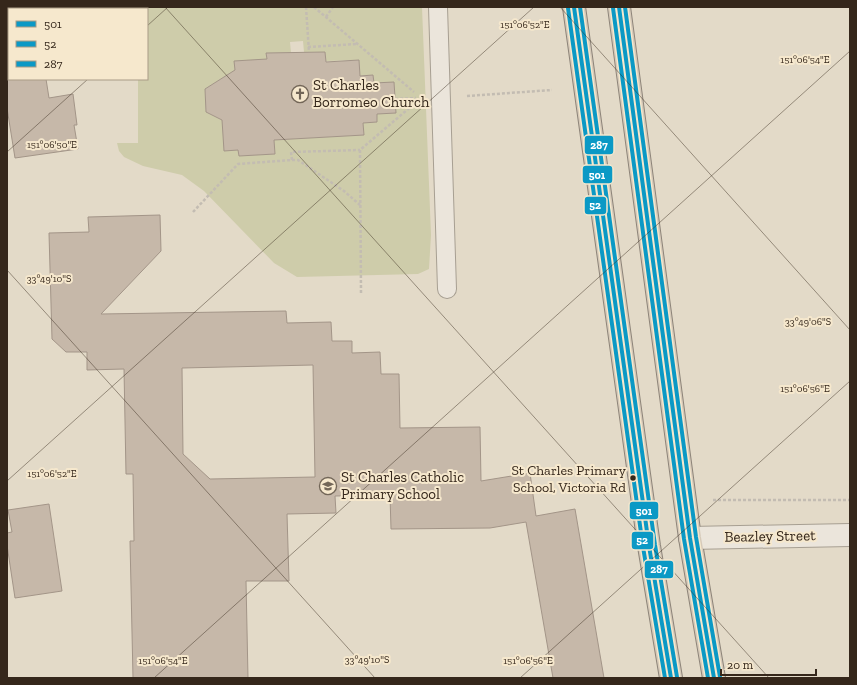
<svg xmlns="http://www.w3.org/2000/svg" width="857" height="685" font-family="'Zilla Slab',serif">
	<rect width="100%" height="100%" fill="#e3dac8"/>
	<path fill="#ceccaa" fill-rule="evenodd" d="M110,7H422L431,235L429,269L418,274L297,277L274,263L204,191L182,175L143,166L124,157L119,151L117,143H138V79H147V9H110ZM303,41L304,52H325L326,61L359,60L360,76L373,75L374,83H394L396,113L377,114V122L363,123L364,135L274,140L275,154L239,156L238,150L222,120L206,112L205,89L221,79L236,78L267,59L266,54L291,53L290,42Z"/>
	<g fill="#c6b8a9" stroke="#a39588" fill-rule="evenodd">
		<path d="M325,52L326,62L359,60L360,76L373,75L374,83L394,82L396,113L377,114V122L363,123L364,135L274,140L275,154L239,156L238,150L224,151L222,120L206,112L205,89L235,70L234,61L267,59L266,53Z"/>
		<path d="M7,79H46L49,98L73,94L77,125H74L78,149L15,158L7,108Z"/>
		<path d="M160,215L161,251L101,314L286,311L287,323L331,322L332,341H352V353L380,352L381,374H399L400,428L480,427L481,481L530,473L536,516L575,509L604,678H553L526,522L490,528L391,529L390,495L335,496L336,513L287,514L289,581H246L248,678H133L130,541H134L133,474H126L124,369L87,370V352H66L52,339L49,233L89,232L88,217ZM313,365L315,477L210,479L183,454L182,368Z"/>
		<path d="M49,504L62,591L15,598L7,545V533L12,532L8,510Z"/>
	</g>
	<g fill="none" stroke-linecap="round" stroke-linejoin="round">
		<g stroke="#a79f92" stroke-width="20">
			<path id="lane" d="M438,7L447,289"/>
		</g>
		<g stroke="#a79f92" stroke-width="24">
			<path id="street" d="M690,538L850,535"/>
		</g>
		<g stroke="#8d8479" stroke-width="24">
			<g id="highway">
				<path d="M574,7L649,546L671,678"/>
				<path d="M619,7L690,538L714,678"/>
			</g>
		</g>
		<g stroke="#c3bcb2" stroke-width="2.5" stroke-dasharray="3 2" stroke-linecap="butt">
			<path d="M306,7L309,52"/>
			<path d="M314,7L414,92"/>
			<path d="M326,17L333,7"/>
			<path d="M308,47L357,44"/>
			<path d="M467,96L552,90"/>
			<path d="M395,99L416,98"/>
			<path d="M292,160L291,152L360,150"/>
			<path d="M193,212L238,164L292,160H298L344,191L360,205"/>
			<path d="M361,293L360,150L414,104"/>
			<path d="M713,500H850"/>
		</g>
		<use href="#lane" stroke="#ebe5db" stroke-width="18"/>
		<use href="#street" stroke="#ebe5db" stroke-width="22"/>
		<use href="#highway" stroke="#d6cab9" stroke-width="22"/>
		<g stroke="#f6e8cd" stroke-width="7">
			<g id="bus-1">
				<path d="M574,7L649,546L671,678"/>
				<path d="M619,7L690,538L714,678"/>
			</g>
		</g>
		<g stroke="#f6e8cd" stroke-width="7">
			<g id="bus-2">
				<path d="M568,8L643,547L665,678"/>
				<path d="M613,8L684,539L708,678"/>
			</g>
		</g>
		<g stroke="#f6e8cd" stroke-width="7">
			<g id="bus-3">
				<path d="M580,7L655,545L677,677"/>
				<path d="M625,7L696,537L720,677"/>
			</g>
		</g>
		<use href="#bus-1" stroke="#0b99c5" stroke-width="4"/>
		<use href="#bus-2" stroke="#0b99c5" stroke-width="4"/>
		<use href="#bus-3" stroke="#0b99c5" stroke-width="4"/>
	</g>
	<path fill="none" stroke="#35271b" stroke-width="1" stroke-opacity="0.45" d="M165,7L769,678M560,7L850,330M147,26L168,7M7,152L88,79M7,270L375,678M7,481L534,7M154,678L850,51M520,678L850,381"/>
	<defs>
		<g id="church-ring" transform="scale(0.9)"><circle r="9.5" fill="#f6e8cd" stroke="#726658" stroke-width="1.5"/><path d="M-1.2-6h2.4v3.5h3.3v2.4h-3.3V6h-2.4V-.1h-3.3v-2.4h3.3Z" fill="#726658"/></g>
		<g id="school-ring" transform="scale(0.9)"><circle r="9.5" fill="#f6e8cd" stroke="#726658" stroke-width="1.5"/><path d="M0-5L7-2L0 1L-7-2ZM-4 1L0 2.5L4 1V4Q0 6-4 4Z" fill="#726658"/></g>
	</defs>
	<g fill-rule="evenodd">
		<use href="#church-ring" x="300" y="94"/>
		<use href="#school-ring" x="328" y="486"/>
	</g>
	<circle fill="#35271b" stroke="#f6e8cd" stroke-width="1.5" cx="633" cy="478" r="3.5"/>
	<g text-anchor="middle" stroke-width="4" stroke-linejoin="round" paint-order="stroke">
		<g font-size="14" fill="#35271b" stroke="#f6e8cd" text-anchor="end">
			<text x="626" y="475">St Charles Primary<tspan x="626" dy="17">School, Victoria Rd</tspan></text>
		</g>
		<g font-size="15" fill="#35271b" stroke="#f6e8cd" text-anchor="start">
			<text x="313" y="90">St Charles<tspan x="313" dy="17">Borromeo Church</tspan></text>
			<text x="341" y="482">St Charles Catholic<tspan x="341" dy="17">Primary School</tspan></text>
		</g>
		<g font-size="15" fill="#35271b" stroke="#f6e8cd">
			<text transform="translate(770 536) rotate(-1)" y="5">Beazley Street</text>
		</g>
	</g>
	<g font-size="10" text-anchor="middle" fill="#35271b" stroke="#f6e8cd" stroke-width="4" stroke-linejoin="round" paint-order="stroke">
		<text x="525" y="28">151°06'52"E</text>
		<text x="805" y="63">151°06'54"E</text>
		<text x="52" y="148">151°06'50"E</text>
		<text x="49" y="282">33°49'10"S</text>
		<text x="808" y="325">33°49'06"S</text>
		<text x="805" y="392">151°06'56"E</text>
		<text x="52" y="477">151°06'52"E</text>
		<text x="367" y="663">33°49'10"S</text>
		<text x="163" y="664">151°06'54"E</text>
		<text x="528" y="664">151°06'56"E</text>
	</g>
	<g stroke="#f6e8cd" stroke-width="1.5">
		<rect x="584" y="135" width="30" height="20" rx="4" fill="#0b99c5"/>
		<rect x="582" y="165" width="31" height="19" rx="4" fill="#0b99c5"/>
		<rect x="584" y="196" width="23" height="19" rx="4" fill="#0b99c5"/>
		<rect x="629" y="501" width="30" height="19" rx="4" fill="#0b99c5"/>
		<rect x="631" y="531" width="23" height="19" rx="4" fill="#0b99c5"/>
		<rect x="644" y="560" width="30" height="19" rx="4" fill="#0b99c5"/>
	</g>
	<g font-size="11" text-anchor="middle" font-weight="bold" fill="#fff">
		<text x="599" y="149">287</text>
		<text x="597" y="179">501</text>
		<text x="595" y="209">52</text>
		<text x="644" y="515">501</text>
		<text x="642" y="544">52</text>
		<text x="659" y="573">287</text>
	</g>
	<rect width="857" height="685" fill="none" stroke="#35271b" stroke-width="16"/>
	<rect x="8" y="8" width="140" height="72" fill="#f6e8cd" stroke="#a99b86"/>
	<rect x="16" y="21" width="20" height="6" fill="#0b99c5" stroke="#a99b86"/>
	<text x="44" y="28" font-size="12" fill="#35271b">501</text>
	<rect x="16" y="41" width="20" height="6" fill="#0b99c5" stroke="#a99b86"/>
	<text x="44" y="48" font-size="12" fill="#35271b">52</text>
	<rect x="16" y="61" width="20" height="6" fill="#0b99c5" stroke="#a99b86"/>
	<text x="44" y="68" font-size="12" fill="#35271b">287</text>
	<path d="M721 669v6h95v-6" fill="none" stroke="#35271b" stroke-width="2"/>
	<text x="727" y="669" font-size="12" fill="#35271b" stroke="#f6e8cd" stroke-width="3" paint-order="stroke">20 m</text>
</svg>
